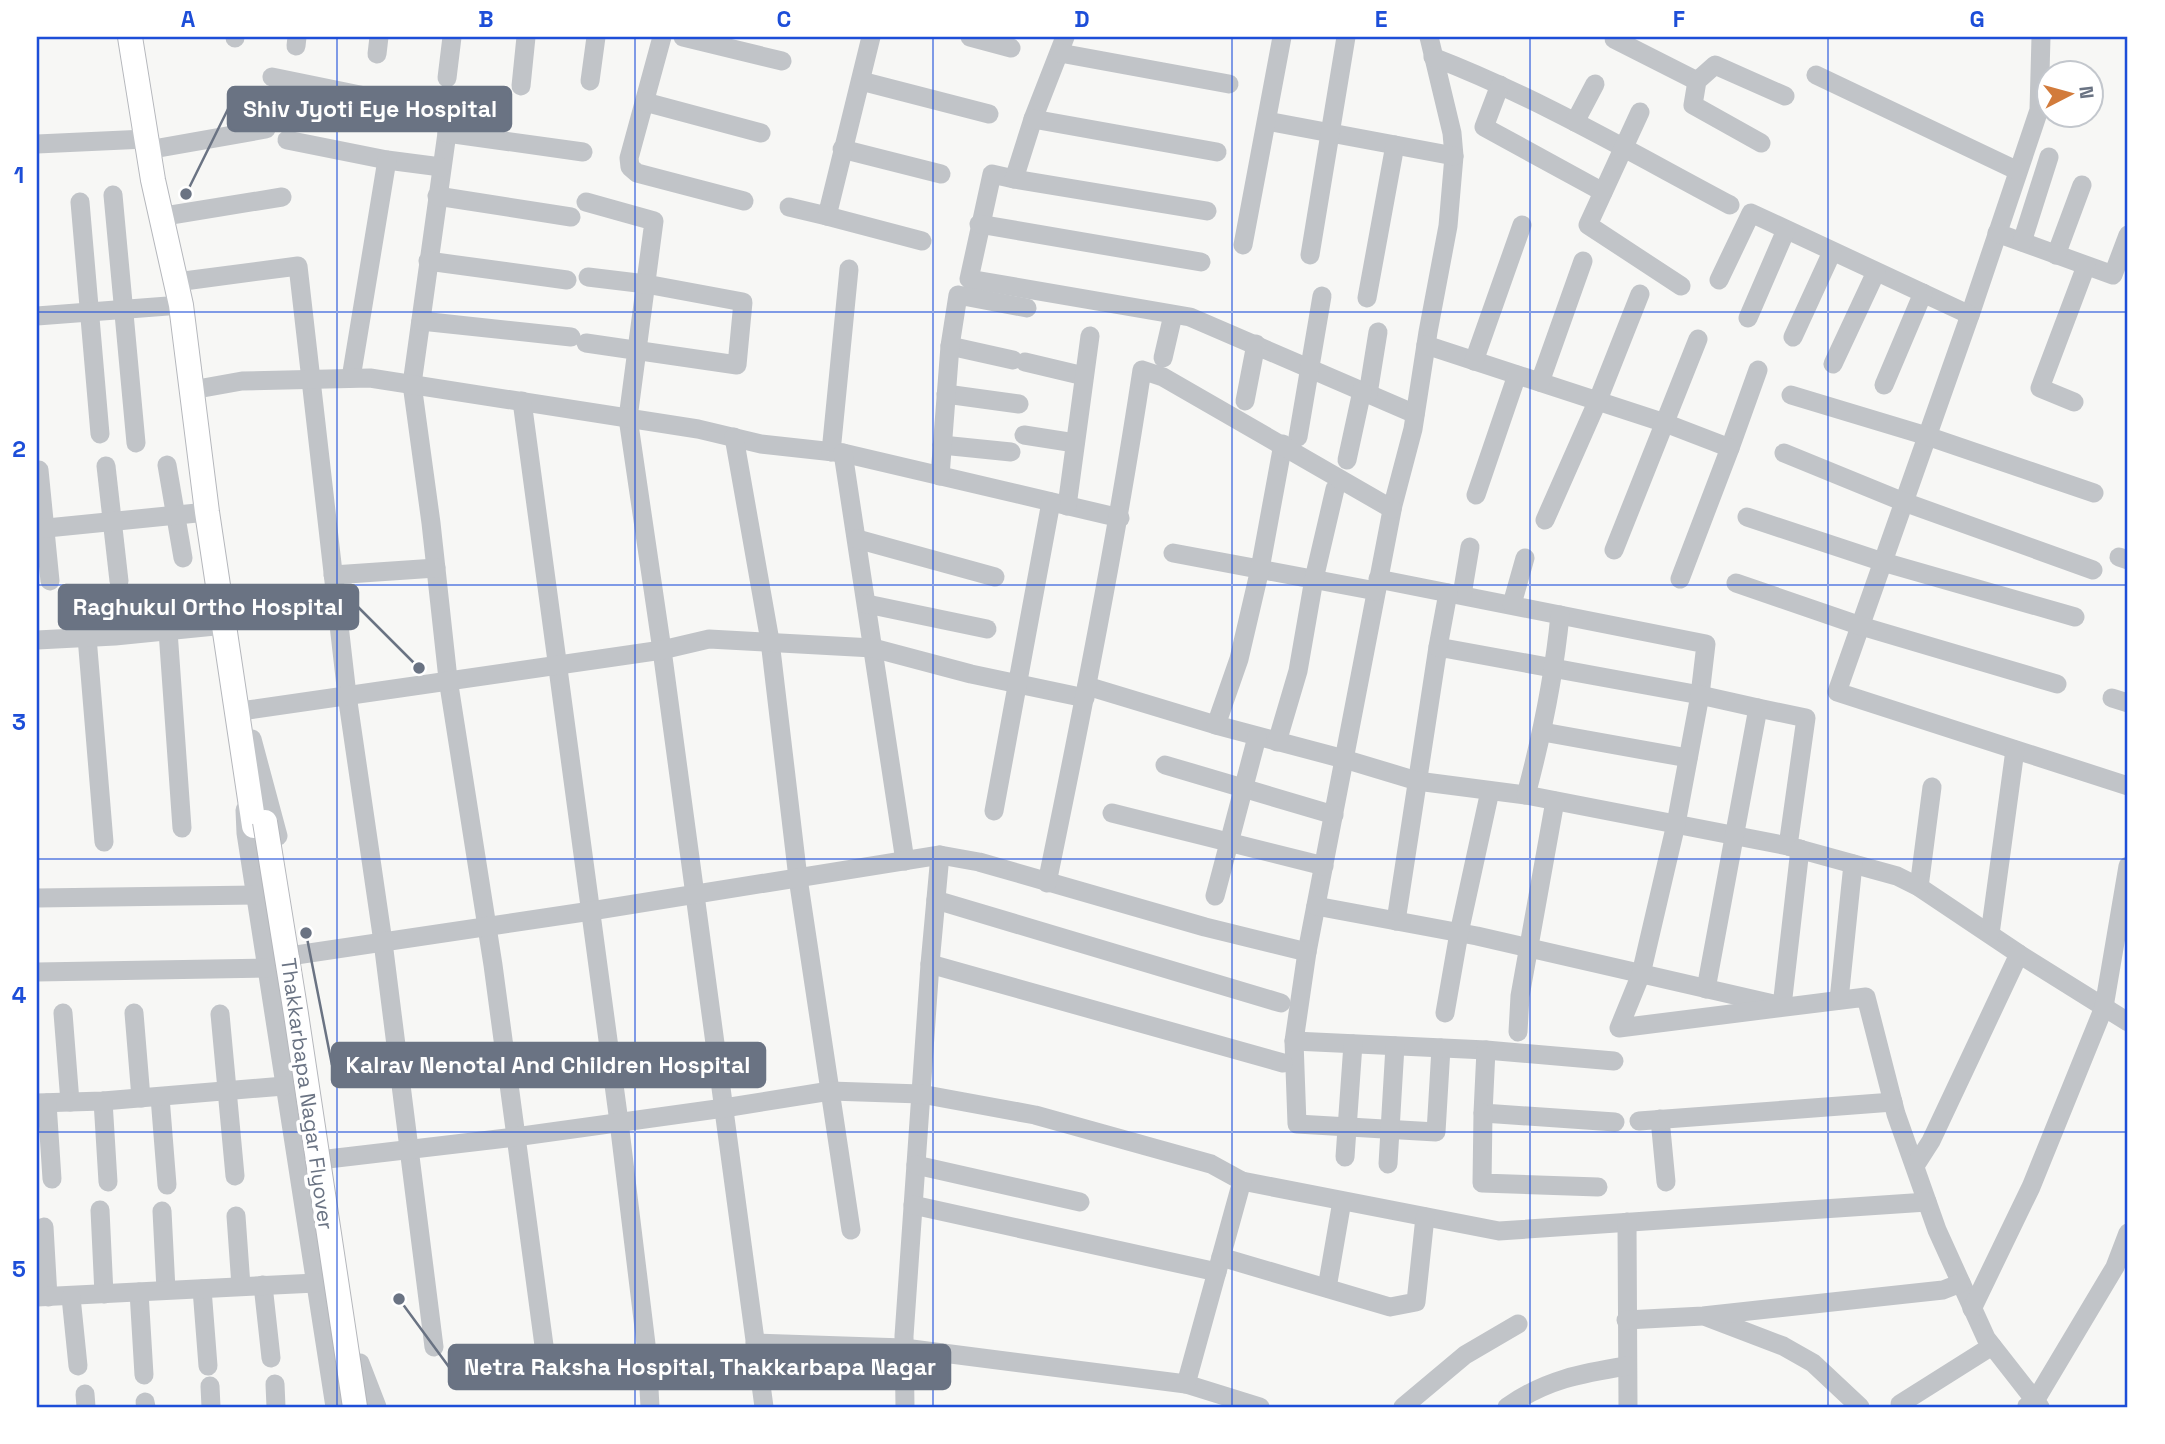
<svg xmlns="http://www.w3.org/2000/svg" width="2165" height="1444" font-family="'Space Grotesk',sans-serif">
	<rect width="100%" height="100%" fill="#f7f7f5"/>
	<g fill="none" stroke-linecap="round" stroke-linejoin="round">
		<g stroke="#b5b7bc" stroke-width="26">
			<path id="major" d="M130,37L153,180L181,305L207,512L254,826"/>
		</g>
		<g stroke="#c1c4c8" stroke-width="19">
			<path d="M662,37L629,158L630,167L637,173L744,201"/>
			<path d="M683,37L782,61"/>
			<path d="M970,37L1011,48"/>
			<path d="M1065,37L1033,119L1014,179L992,174L969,279L1190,317L1415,414"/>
			<path d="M1429,37L1452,133L1454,156L1448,226L1428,332L1413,429L1393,505L1307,952L1294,1041L1297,1124L1436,1132L1441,1048"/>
			<path d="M1615,37L1614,39L1697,81"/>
			<path d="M2041,37L2039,110L1970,315L1837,692L2128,786"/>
			<path d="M235,38V37"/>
			<path d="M296,46L297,37"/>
			<path d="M1060,53L1229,84"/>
			<path d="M377,54L379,37"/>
			<path d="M1433,57C1537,97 1632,153 1730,205"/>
			<path d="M1816,75L2018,171"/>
			<path d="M272,77L448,113L447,133L412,384L431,523L448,679L493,965L545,1353"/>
			<path d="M447,78L452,37"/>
			<path d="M590,81L596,37"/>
			<path d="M861,81L989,114"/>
			<path d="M1500,85L1484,127L1603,192"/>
			<path d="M521,86L526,37"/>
			<path d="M645,102L761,133"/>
			<path d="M1640,112L1588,225L1681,286"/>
			<path d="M1033,119L1217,152"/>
			<path d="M1267,121L1454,156"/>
			<path d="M1575,122L1595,84"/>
			<path d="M447,133L583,152"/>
			<path d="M287,140L387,160L441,167"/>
			<path d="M1761,143L1693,105L1697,81L1715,65L1785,96"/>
			<path d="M37,144L146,139"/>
			<path d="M159,148L266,129"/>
			<path d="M842,149L941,174"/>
			<path d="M1014,179L1207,211"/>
			<path d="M113,195L136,443"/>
			<path d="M437,196L571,217"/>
			<path d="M80,202L100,434"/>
			<path d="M586,202L654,221L628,418L662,650L764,1407"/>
			<path d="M789,207L827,216L871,37"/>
			<path d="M171,215L282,197"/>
			<path d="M827,216L922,241"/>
			<path d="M979,224L1201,262"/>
			<path d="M1997,233L2113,275L2128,235"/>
			<path d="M2022,242L2049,157"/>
			<path d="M1243,245L1282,37"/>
			<path d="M1310,255L1346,37"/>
			<path d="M2056,255L2082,185"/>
			<path d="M428,261L567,280"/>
			<path d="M1719,280L1751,213L1970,315"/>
			<path d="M184,281L298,266L347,695L383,942L434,1347"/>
			<path d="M1367,298L1395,145"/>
			<path d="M37,316L181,305"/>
			<path d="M1748,318L1786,230"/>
			<path d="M421,321L571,337"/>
			<path d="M1793,337L1832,252"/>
			<path d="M586,343L737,365L743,302L646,284L588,277"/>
			<path d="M1426,345L1665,423L1730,448L1758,370"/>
			<path d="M950,346L1013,360"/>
			<path d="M1163,358L1173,315"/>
			<path d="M1474,361L1522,225"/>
			<path d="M1025,362L1084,376"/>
			<path d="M1833,364L1876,272"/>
			<path d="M351,378L387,160"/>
			<path d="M1540,382L1583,261"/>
			<path d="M1884,385L1923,293"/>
			<path d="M203,388L242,381L370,378L698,429L761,444L843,453L1120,518"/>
			<path d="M946,394L1019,404"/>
			<path d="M1368,394L1378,332"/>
			<path d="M1791,395L1927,436L2094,493"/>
			<path d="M522,401L619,1122L649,1369"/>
			<path d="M1245,401L1256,344"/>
			<path d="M2074,402L2040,388L2086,266"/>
			<path d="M1024,435L1075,443"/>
			<path d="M734,437L770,641L798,878L851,1230"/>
			<path d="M1298,437L1322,296"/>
			<path d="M942,445L1011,452"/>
			<path d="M831,452L849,269"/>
			<path d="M843,453L905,861"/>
			<path d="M1784,453L1904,502L2093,570"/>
			<path d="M1347,460L1362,391"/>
			<path d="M167,465L183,558"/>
			<path d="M106,466L119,581"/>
			<path d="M39,470L50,581"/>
			<path d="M940,476L950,346L958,295L1027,308"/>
			<path d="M1476,495L1517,375"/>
			<path d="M1067,506L1090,336"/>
			<path d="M1747,517L1883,562L2075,617"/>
			<path d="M1545,520L1598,400L1640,294"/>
			<path d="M37,529L207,512"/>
			<path d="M857,539L995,577"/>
			<path d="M1614,550L1698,339"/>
			<path d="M1173,553L1376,591"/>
			<path d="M2119,557L2128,560"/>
			<path d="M333,575L436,568"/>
			<path d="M1378,579L1706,644L1700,695L1438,647L1396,921"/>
			<path d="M1680,579L1730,448"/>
			<path d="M1736,583L1861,626L2057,684"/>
			<path d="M1462,595L1470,547"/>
			<path d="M867,604L987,629"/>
			<path d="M1512,604L1525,558"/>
			<path d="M168,631L182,828"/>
			<path d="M87,637L104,842"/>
			<path d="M37,640L115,636L225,625"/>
			<path d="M1438,647L1448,593"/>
			<path d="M1087,686L1216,725L1239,659L1260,569L1283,444"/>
			<path d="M2112,698L2128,703"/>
			<path d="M1758,708L1806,718L1788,846"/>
			<path d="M248,710L662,650L709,639L873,648L971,674L1085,698"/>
			<path d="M1216,725L1344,759L1417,781L1526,795L1788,846L1897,876L1919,887L2019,954"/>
			<path d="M1543,732L1688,758"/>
			<path d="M252,739L278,836"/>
			<path d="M1277,742L1298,671L1314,579L1335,489"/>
			<path d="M1165,765L1334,815"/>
			<path d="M1526,795C1542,735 1554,677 1560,615"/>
			<path d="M245,810L246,833L335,1407"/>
			<path d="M994,811L1051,502"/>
			<path d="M1112,813L1324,866"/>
			<path d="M940,855L979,862L1205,927L1307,952"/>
			<path d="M1047,883C1082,713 1116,542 1142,370L1163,377L1392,509"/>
			<path d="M1919,887L1932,787"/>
			<path d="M1215,896L1257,737"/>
			<path d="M37,898L256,895"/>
			<path d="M936,900L1281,1003"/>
			<path d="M1316,906L1477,936L1782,1006L1800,849"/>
			<path d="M1990,934L2015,750"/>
			<path d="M296,955L591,911L940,855L930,964L904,1336L905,1407"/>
			<path d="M930,964L1283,1063"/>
			<path d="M37,972L266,968"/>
			<path d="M1706,989L1758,708L1700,695L1676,824L1641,974L1619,1028L1866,997L1896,1114L1937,1230L1986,1338L2040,1407"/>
			<path d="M1839,1000L1853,864"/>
			<path d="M63,1013L70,1102"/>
			<path d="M134,1013L141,1098"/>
			<path d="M1445,1013L1459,933L1490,791"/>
			<path d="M220,1014L235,1176"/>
			<path d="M1518,1032L1520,996L1555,801"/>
			<path d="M1294,1041L1486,1050L1614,1061"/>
			<path d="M1486,1050L1483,1113L1615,1122"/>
			<path d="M160,1097L167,1185"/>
			<path d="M103,1101L108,1182"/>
			<path d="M37,1103L103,1101L284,1086"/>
			<path d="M47,1103L52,1179"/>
			<path d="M1483,1113L1482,1183L1598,1187"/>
			<path d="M1660,1119L1666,1182"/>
			<path d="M1639,1121L1893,1102"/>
			<path d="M1345,1157L1353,1044"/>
			<path d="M328,1159L515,1137L724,1108L830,1091L921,1094L1035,1115L1211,1164L1242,1181L1499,1231L1927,1202"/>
			<path d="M1388,1164L1395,1046"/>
			<path d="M916,1165L1080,1202"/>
			<path d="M1915,1166L1931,1141L2019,954L2128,1022"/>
			<path d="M913,1205L1217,1272"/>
			<path d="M100,1210L104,1294"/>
			<path d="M162,1211L166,1290"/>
			<path d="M236,1216L241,1286"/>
			<path d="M1627,1222L1628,1407"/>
			<path d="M44,1227L48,1297"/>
			<path d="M1221,1257L1390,1307L1416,1302L1425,1217"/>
			<path d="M263,1285L271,1358"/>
			<path d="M1327,1288L1342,1201"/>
			<path d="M202,1289L208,1366"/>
			<path d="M139,1292L144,1375"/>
			<path d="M37,1297L316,1283"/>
			<path d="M71,1297L78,1366"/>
			<path d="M1972,1309L2031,1187L2104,1007L2128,866"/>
			<path d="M1707,1317L1783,1346L1813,1363L1860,1407"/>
			<path d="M1626,1320L1703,1316L1943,1290L1961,1283"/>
			<path d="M755,1343L904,1348L1186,1384L1260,1407"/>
			<path d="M335,1367L360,1363L377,1407"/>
			<path d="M275,1384L276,1407"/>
			<path d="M1186,1384L1242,1181"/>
			<path d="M210,1386L211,1407"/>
			<path d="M649,1389L650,1407"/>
			<path d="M85,1394L86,1407"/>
			<path d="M145,1402L146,1407"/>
			<path d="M1900,1404L1992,1346"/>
			<path d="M2027,1406L2035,1401L2115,1267L2128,1233"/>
			<path d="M1403,1407L1465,1355L1518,1324"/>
			<path d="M1507,1407C1545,1380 1582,1373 1627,1366"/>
		</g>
		<use href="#major" stroke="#fff" stroke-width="24"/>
		<g stroke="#b5b7bc" stroke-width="26" stroke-linecap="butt">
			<path id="major-bridge" d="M265,822L296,1014L355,1407"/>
		</g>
		<use href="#major-bridge" stroke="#fff" stroke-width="24"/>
	</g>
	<path fill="none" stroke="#1d4ed8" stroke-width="2" stroke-opacity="0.55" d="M337,37V1407M635,37V1407M933,37V1407M1232,37V1407M1530,37V1407M1828,37V1407M37,312H2128M37,585H2128M37,859H2128M37,1132H2128"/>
	<g text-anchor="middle" stroke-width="7" stroke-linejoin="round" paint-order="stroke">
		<g font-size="21" fill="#6a7383" stroke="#fff">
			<text transform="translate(307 1094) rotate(82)" y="7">Thakkarbapa Nagar Flyover</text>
		</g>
	</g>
	<path fill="none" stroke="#6a7383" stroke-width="2.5" d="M186 194L228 109M419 668L358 607M306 933L332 1065M399 1299L449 1367"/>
	<g fill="#6a7383" stroke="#fff" stroke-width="2.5">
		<circle cx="186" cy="194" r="7"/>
		<circle cx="419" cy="668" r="7"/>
		<circle cx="306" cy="933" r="7"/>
		<circle cx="399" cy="1299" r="7"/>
	</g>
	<g fill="#6a7383" stroke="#6a7383" stroke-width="2.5">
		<rect x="228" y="87" width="283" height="44" rx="7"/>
		<rect x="59" y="585" width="299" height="44" rx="7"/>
		<rect x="332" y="1043" width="433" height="44" rx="7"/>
		<rect x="449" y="1345" width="501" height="44" rx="7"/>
	</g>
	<g font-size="23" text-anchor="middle" font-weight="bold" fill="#fff">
		<text x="370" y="117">Shiv Jyoti Eye Hospital</text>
		<text x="208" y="615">Raghukul Ortho Hospital</text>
		<text x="548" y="1073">Kalrav Nenotal And Children Hospital</text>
		<text x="700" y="1375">Netra Raksha Hospital, Thakkarbapa Nagar</text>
	</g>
	<rect width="2165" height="1444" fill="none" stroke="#ffffff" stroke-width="77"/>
	<g transform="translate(2070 94) rotate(84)"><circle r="33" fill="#ffffff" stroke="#c3c7cd" stroke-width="2"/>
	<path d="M0-5L12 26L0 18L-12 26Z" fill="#d27b3b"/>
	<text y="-10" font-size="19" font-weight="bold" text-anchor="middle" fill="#6a7383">N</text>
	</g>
	<rect x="38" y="38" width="2088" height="1368" fill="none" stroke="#1d4ed8" stroke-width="2.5"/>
	<g font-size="23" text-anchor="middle" font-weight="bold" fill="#1d4ed8">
		<text x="188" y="27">A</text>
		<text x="486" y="27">B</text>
		<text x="784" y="27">C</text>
		<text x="1082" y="27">D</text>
		<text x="1381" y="27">E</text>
		<text x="1679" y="27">F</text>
		<text x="1977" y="27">G</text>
		<text x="19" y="183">1</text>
		<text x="19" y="457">2</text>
		<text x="19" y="730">3</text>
		<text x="19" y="1003">4</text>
		<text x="19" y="1277">5</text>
	</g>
</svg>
